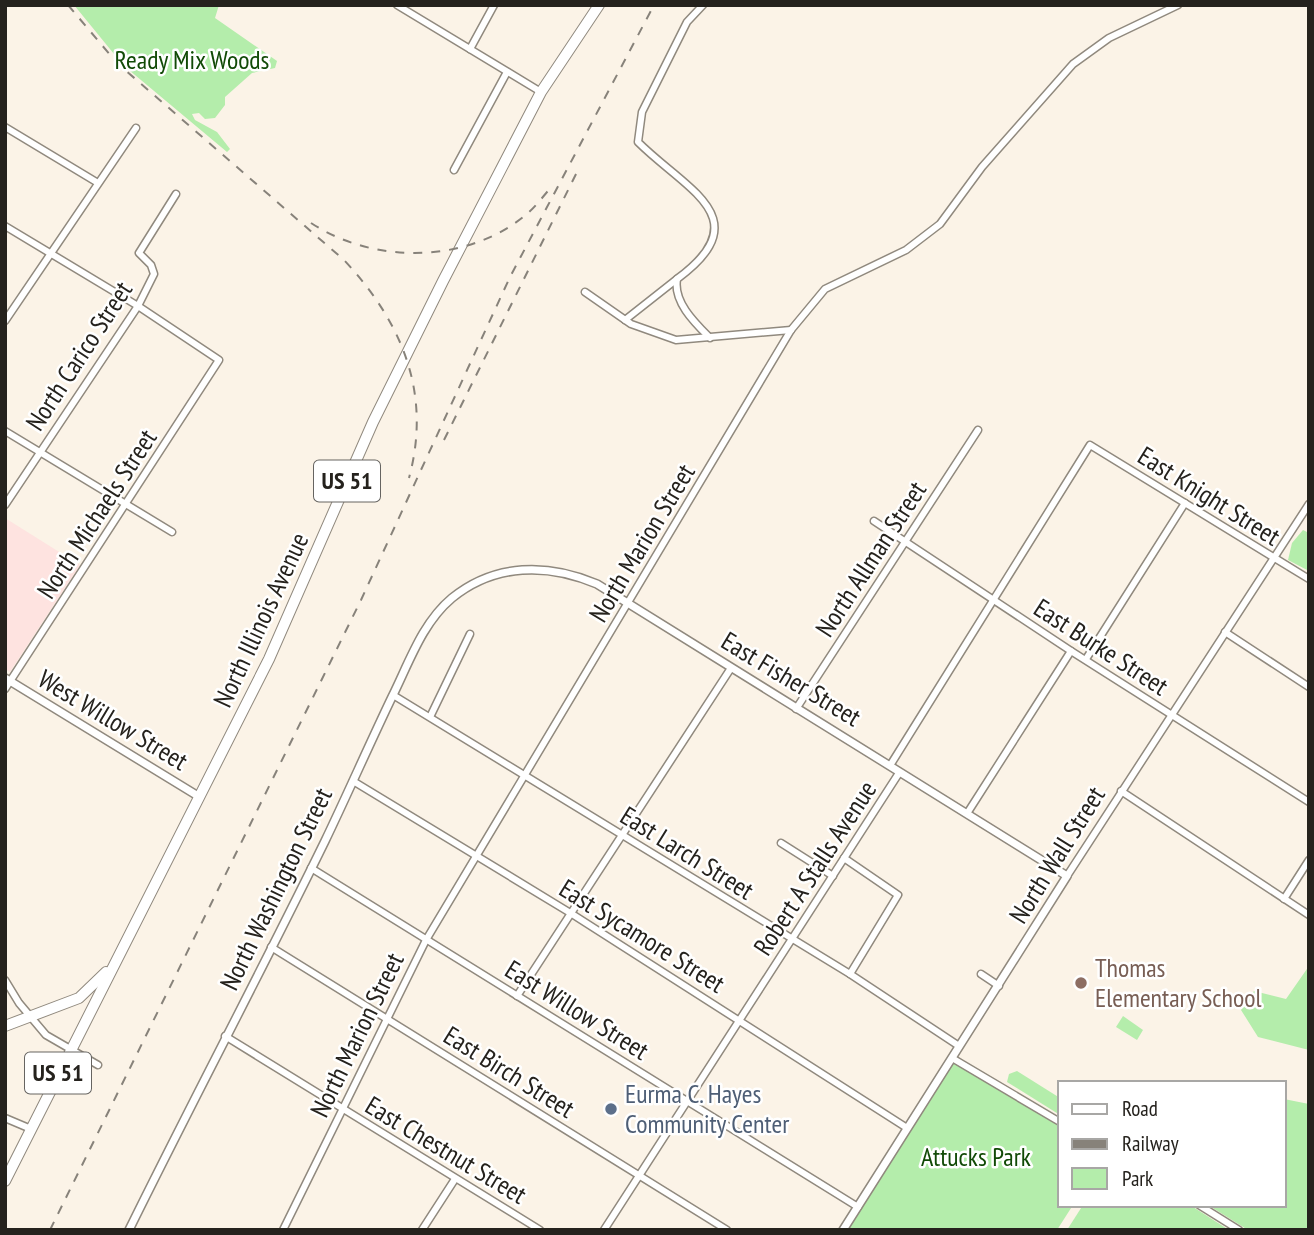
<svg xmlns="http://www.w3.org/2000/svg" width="1314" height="1235" font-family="'PT Sans Narrow',sans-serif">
	<rect width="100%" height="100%" fill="#fbf3e7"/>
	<path fill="#fee3e0" d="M5,518L80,565L10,672L5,669Z"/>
	<g fill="#b4edab">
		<path d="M74,5H219L215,18L277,61L275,68L252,73L225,97V105L215,118L205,119L199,113L192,114L195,120L217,132L230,149L227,152L123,65Z"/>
		<path d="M1303,530L1309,533V571L1288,560L1292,543Z"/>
		<path d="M1309,966V1050L1258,1037L1241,1010L1254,991L1286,999Z"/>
		<path d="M1123,1016L1143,1030L1137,1040L1116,1027Z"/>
		<path d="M952,1058L1060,1122V1205H1073L1057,1230H841Z"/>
		<path d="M1017,1071L1060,1098V1115L1007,1082L1009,1074Z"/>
		<path d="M1284,1099L1309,1104V1230H1248L1208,1205H1284Z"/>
		<path d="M1083,1205H1190L1229,1230H1067Z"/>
	</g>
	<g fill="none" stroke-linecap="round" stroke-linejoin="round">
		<g stroke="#90897e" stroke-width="9">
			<g id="minor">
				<path d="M397,5L541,92"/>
				<path d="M703,5L687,22L642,112L638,142C686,190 760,218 677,279C673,302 695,323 710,338"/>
				<path d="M470,49L494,5"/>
				<path d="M5,127L98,183"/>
				<path d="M454,170L507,72"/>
				<path d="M5,226L138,306L219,360L5,689"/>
				<path d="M585,292L631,324L676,340L791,330"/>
				<path d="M625,320L677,279"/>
				<path d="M5,321L136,128"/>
				<path d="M5,431L172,532"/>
				<path d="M5,505L138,306L154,274L151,265L139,253L176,194"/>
				<path d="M874,521L1071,651L1309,802"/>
				<path d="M1225,632L1309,687"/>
				<path d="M1086,659L1185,503"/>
				<path d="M393,695L850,974L959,1046"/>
				<path d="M796,709L978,430"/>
				<path d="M431,715L470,634"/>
				<path d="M891,764L1090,445L1309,579"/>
				<path d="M353,781L572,914L907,1128"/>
				<path d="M1121,791L1309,915"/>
				<path d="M968,812L1071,651"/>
				<path d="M781,843L833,876"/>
				<path d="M844,858L898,895L850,974"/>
				<path d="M311,868L858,1207"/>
				<path d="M1067,876L1309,504"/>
				<path d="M1284,899L1309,860"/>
				<path d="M271,947L727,1230"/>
				<path d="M981,974L999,986"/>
				<path d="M5,980L19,1003L46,1035L98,1065"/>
				<path d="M517,996L731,668"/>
				<path d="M225,1036L540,1230"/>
				<path d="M952,1058L1060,1122"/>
				<path d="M5,1118L31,1129"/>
				<path d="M1199,1205L1239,1230"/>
				<path d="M283,1230L426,940L791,330L825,289L906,250L940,224L982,167L1073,64L1109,38L1178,5"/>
				<path d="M422,1230L455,1179"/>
				<path d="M604,1230L899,773"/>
			</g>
		</g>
		<g stroke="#90897e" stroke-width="10">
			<g id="tertiary">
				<path d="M5,678L198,796"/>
				<path d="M129,1230C193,1100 261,972 325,841C348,793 369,745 392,697C409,663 422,623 452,598C495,563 548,563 597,584L1067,876L843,1230"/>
			</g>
		</g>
		<g stroke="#90897e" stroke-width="12">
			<g id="primary">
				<path d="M5,1026L79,998L106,972"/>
				<path d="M5,1181L269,659L373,422L443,281L541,92L599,5"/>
			</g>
		</g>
		<use href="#minor" stroke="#fff" stroke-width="6"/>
		<use href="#tertiary" stroke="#fff" stroke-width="7"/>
		<use href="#primary" stroke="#fff" stroke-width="10"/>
		<g stroke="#87827a" stroke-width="2" stroke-dasharray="9 9" stroke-linecap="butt">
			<path d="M68,5L117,63L344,260C402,322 432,393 409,478"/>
			<path d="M311,223C375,265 469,264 528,213C537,205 545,194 553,185"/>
			<path d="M444,440L578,170"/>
			<path d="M50,1230L361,600L510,277L654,5"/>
		</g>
	</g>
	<circle fill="#8d6e63" stroke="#fff" stroke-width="2.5" cx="1081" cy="983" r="7"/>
	<circle fill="#5c6f8a" stroke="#fff" stroke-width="2.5" cx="611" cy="1109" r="7"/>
	<g text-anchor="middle" stroke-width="5" stroke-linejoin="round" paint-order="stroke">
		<g fill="#fff" stroke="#666461" stroke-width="2">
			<rect x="314" y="460.5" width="66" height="41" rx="5"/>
			<rect x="25" y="1052.5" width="66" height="41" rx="5"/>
		</g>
		<g font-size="24" font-weight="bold" fill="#25221d">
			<text x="347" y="489">US 51</text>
			<text x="58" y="1081">US 51</text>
		</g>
		<g font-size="26" fill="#114a06" stroke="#fff">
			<text x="192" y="69">Ready Mix Woods</text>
			<text x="976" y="1166">Attucks Park</text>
		</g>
		<g font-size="26" fill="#25221d" stroke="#fff">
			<text transform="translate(79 356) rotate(-57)" y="9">North Carico Street</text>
			<text transform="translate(1209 496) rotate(32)" y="9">East Knight Street</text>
			<text transform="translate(97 514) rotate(-57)" y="9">North Michaels Street</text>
			<text transform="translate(642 543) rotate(-59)" y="9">North Marion Street</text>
			<text transform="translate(871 559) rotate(-57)" y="9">North Allman Street</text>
			<text transform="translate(261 620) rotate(-65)" y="9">North Illinois Avenue</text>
			<text transform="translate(1101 647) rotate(33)" y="9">East Burke Street</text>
			<text transform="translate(791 679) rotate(31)" y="9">East Fisher Street</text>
			<text transform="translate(113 720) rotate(31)" y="9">West Willow Street</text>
			<text transform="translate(687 853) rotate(32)" y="9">East Larch Street</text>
			<text transform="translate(1057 855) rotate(-58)" y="9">North Wall Street</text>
			<text transform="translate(815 868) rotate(-57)" y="9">Robert A Stalls Avenue</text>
			<text transform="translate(276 889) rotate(-64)" y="9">North Washington Street</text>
			<text transform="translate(642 936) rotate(32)" y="9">East Sycamore Street</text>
			<text transform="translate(577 1010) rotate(32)" y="9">East Willow Street</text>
			<text transform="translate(357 1035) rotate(-64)" y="9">North Marion Street</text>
			<text transform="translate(509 1072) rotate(32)" y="9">East Birch Street</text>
			<text transform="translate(446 1150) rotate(31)" y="9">East Chestnut Street</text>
		</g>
		<g font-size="26" fill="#785e54" stroke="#fff" text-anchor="start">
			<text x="1095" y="977">Thomas<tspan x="1095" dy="30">Elementary School</tspan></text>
		</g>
		<g font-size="26" fill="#4e5e75" stroke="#fff" text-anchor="start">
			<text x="625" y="1103">Eurma C. Hayes<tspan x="625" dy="30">Community Center</tspan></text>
		</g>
	</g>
	<rect width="1314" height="1235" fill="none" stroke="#25221d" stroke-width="14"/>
	<rect x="1058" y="1081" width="228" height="126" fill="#ffffff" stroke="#a8a7a5" stroke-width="2"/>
	<rect x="1072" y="1104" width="35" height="10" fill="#ffffff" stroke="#a8a7a5" stroke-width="2"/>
	<text x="1122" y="1116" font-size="21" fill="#25221d">Road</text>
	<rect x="1072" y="1139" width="35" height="10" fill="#87827a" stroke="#a8a7a5" stroke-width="2"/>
	<text x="1122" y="1151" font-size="21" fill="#25221d">Railway</text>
	<rect x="1072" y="1168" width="35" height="21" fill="#b4edab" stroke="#a8a7a5" stroke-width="2"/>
	<text x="1122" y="1186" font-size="21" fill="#25221d">Park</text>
</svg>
